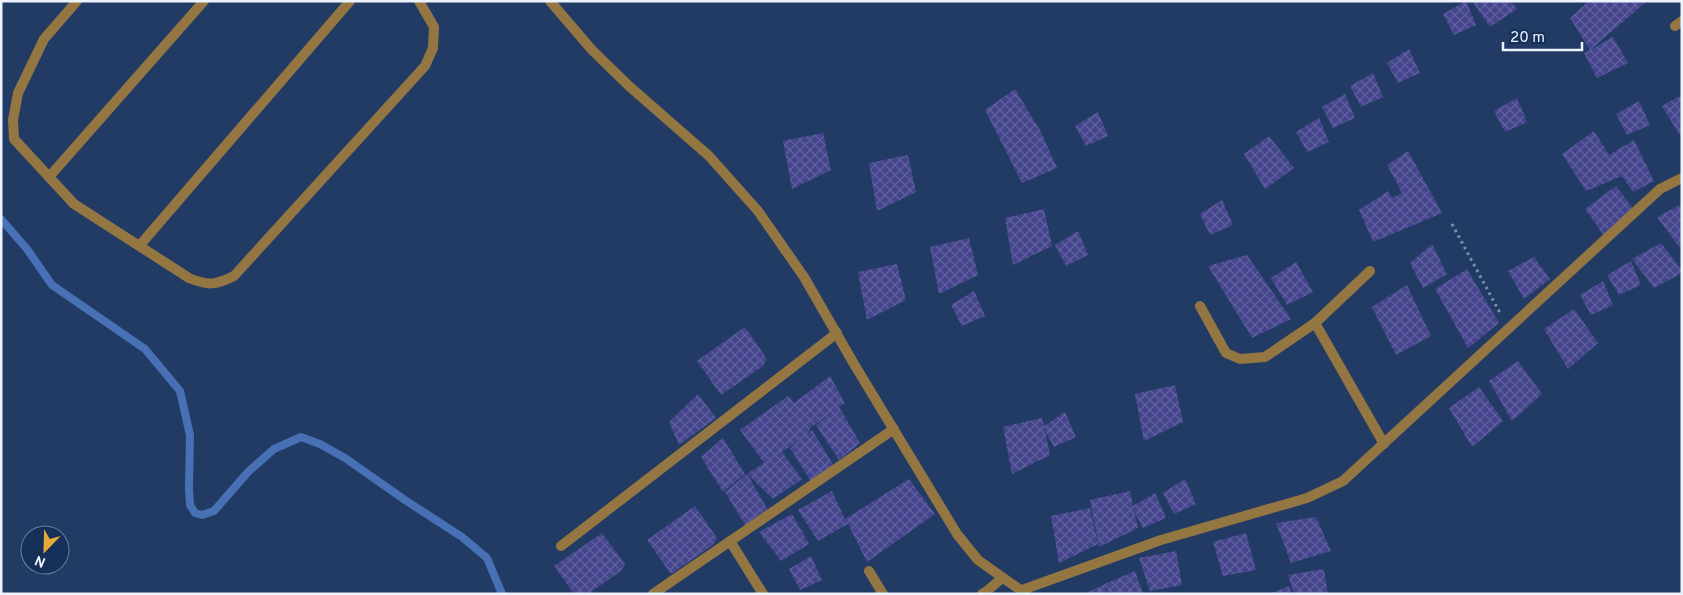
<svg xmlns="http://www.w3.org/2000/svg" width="1683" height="595" font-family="Overpass,sans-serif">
	<defs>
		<pattern id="building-cross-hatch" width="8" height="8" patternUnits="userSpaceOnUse" patternTransform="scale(1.25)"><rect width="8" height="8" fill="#45458d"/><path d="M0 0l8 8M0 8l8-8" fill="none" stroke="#60609e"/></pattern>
	</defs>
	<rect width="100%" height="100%" fill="#213b65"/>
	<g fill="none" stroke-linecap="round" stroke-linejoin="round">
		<path stroke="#4870b4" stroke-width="8" d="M1,219L27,249L52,285L145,349L180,391L190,435L189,488L190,505L195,513L202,515L214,511L248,472L274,449L301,437L320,444L345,458L405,500L462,537L487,558L502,594"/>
	</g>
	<g fill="url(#building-cross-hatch)">
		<path d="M1466,1L1476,25L1454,35L1443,14Z"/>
		<path d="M1472,1H1511L1517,9L1490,27Z"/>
		<path d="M1589,1L1646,2L1590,50L1613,37L1628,63L1597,78L1584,53L1590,50L1570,18Z"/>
		<path d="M1409,49L1420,73L1398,83L1387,63Z"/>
		<path d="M1373,73L1383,97L1361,107L1350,86Z"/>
		<path d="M1015,89L1041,132L1057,168L1022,183L985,110Z"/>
		<path d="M1345,94L1355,118L1333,128L1322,107Z"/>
		<path d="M1682,95V139L1662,106Z"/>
		<path d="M1517,98L1527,122L1505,132L1494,111Z"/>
		<path d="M1639,101L1650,125L1627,135L1616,114Z"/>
		<path d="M1098,112L1108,136L1086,146L1075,126Z"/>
		<path d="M1319,118L1329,142L1307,152L1296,132Z"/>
		<path d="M1594,131L1609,155L1634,140L1654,181L1633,192L1622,176L1586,191L1562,154Z"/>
		<path d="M823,133L831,170L792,189L783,141Z"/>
		<path d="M1269,136L1294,168L1265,189L1244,154Z"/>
		<path d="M1408,151L1442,213L1373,242L1359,210L1388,191L1392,198L1402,193L1387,165Z"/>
		<path d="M908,155L916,192L877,211L869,163Z"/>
		<path d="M1616,186L1635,211L1605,237L1585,209Z"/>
		<path d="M1222,200L1233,225L1210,235L1200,214Z"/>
		<path d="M1682,204V246L1679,247L1657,217Z"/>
		<path d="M1044,209L1052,246L1013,265L1005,218Z"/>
		<path d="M1078,231L1088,255L1066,266L1055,245Z"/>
		<path d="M969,238L978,275L939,294L930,247Z"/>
		<path d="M1661,243L1682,270V273L1654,288L1632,259Z"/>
		<path d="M1432,244L1447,274L1423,288L1410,263Z"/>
		<path d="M1247,255L1291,319L1252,338L1208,266Z"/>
		<path d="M1534,257L1550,279L1524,299L1508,271Z"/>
		<path d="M1631,261L1641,285L1619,295L1607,275Z"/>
		<path d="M1296,262L1313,292L1287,305L1271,278Z"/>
		<path d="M897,264L906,300L867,320L858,272Z"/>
		<path d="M1467,269L1499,323L1468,348L1435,289Z"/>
		<path d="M1603,281L1613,305L1591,315L1580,295Z"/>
		<path d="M1407,285L1431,336L1396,355L1372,307Z"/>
		<path d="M974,291L985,316L962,326L951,305Z"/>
		<path d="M1574,309L1598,343L1568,369L1544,329Z"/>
		<path d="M745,327L767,359L763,366L721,395L697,361Z"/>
		<path d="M1518,361L1542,394L1512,421L1489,381Z"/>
		<path d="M830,376L845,403L839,407L860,443L839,460L816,425L831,413L811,427L807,434L812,430L834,466L812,483L790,448L801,439L782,452L802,479L773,499L747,474L768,510L747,528L725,492L747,474L764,463L740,430L788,396L794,403Z"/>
		<path d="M1175,385L1183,422L1144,441L1135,394Z"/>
		<path d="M1479,387L1503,421L1472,447L1449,408Z"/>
		<path d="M698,394L716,418L679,445L669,422Z"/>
		<path d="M1065,412L1076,437L1054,447L1045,431L1050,455L1012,474L1003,427L1042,418L1044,426Z"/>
		<path d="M723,438L745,474L723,492L701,457Z"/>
		<path d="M909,479L935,514L867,562L848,524L818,541L798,510L832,491L845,519Z"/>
		<path d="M1185,479L1196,504L1174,514L1163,493Z"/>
		<path d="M1130,491L1133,506L1155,493L1166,518L1143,528L1134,511L1138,528L1099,547L1090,500Z"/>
		<path d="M695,506L717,538L713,545L671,574L647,540Z"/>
		<path d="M1090,508L1098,544L1059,563L1051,516Z"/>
		<path d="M792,514L809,544L781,561L759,532Z"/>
		<path d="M1316,517L1331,551L1291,563L1276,523Z"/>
		<path d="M602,533L625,564L621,571L588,594H574L554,566Z"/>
		<path d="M1246,533L1256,570L1223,576L1213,542Z"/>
		<path d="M1176,551L1182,585L1150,591L1139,558Z"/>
		<path d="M811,556L822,580L800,590L789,569Z"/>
		<path d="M1324,569L1328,594H1294L1288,575Z"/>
		<path d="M1135,571L1143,594H1109L1105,584Z"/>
		<path d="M1105,584L1107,594H1084Z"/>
		<path d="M1289,586L1292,594H1270Z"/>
	</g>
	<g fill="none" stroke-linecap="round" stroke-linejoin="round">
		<path stroke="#7f91ac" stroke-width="3" stroke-dasharray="2.5 4" stroke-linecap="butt" d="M1452,224L1500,313"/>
		<g stroke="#947642" stroke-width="10">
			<path d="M77,1L44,39L18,93L13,120L14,139L74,204L189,278C208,286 216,285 234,276L425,66L433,48L434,27L419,1"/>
			<path d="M550,1L592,50L629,86L709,156L758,211L804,277L854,364L957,534L978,560L1026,594"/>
			<path d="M1675,26L1682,21"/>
			<path d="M49,177L204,1"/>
			<path d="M140,245L350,1"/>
			<path d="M1370,271L1315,323L1384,444"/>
			<path d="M1200,306L1226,353L1240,359L1265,357L1315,323"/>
			<path d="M730,541L763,594"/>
			<path d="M561,546L837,333"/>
			<path d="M869,571L883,594"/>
			<path d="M1022,590L1161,540L1307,498L1343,481L1660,189L1682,178"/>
			<path d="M653,594L894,429"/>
			<path d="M982,594L987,591L1002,578"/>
		</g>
	</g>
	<rect width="1683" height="595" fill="none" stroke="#edf4ff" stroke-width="5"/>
	<g transform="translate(45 550) rotate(203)"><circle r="24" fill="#17305a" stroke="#6d7e9c"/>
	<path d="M0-4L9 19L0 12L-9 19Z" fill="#e7ac37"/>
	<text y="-8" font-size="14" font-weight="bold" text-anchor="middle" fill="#edf4ff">N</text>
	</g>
	<path d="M1503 42v8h79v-8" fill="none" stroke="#edf4ff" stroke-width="2.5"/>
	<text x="1510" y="42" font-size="15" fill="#edf4ff" stroke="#17305a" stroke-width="4" paint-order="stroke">20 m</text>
</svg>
